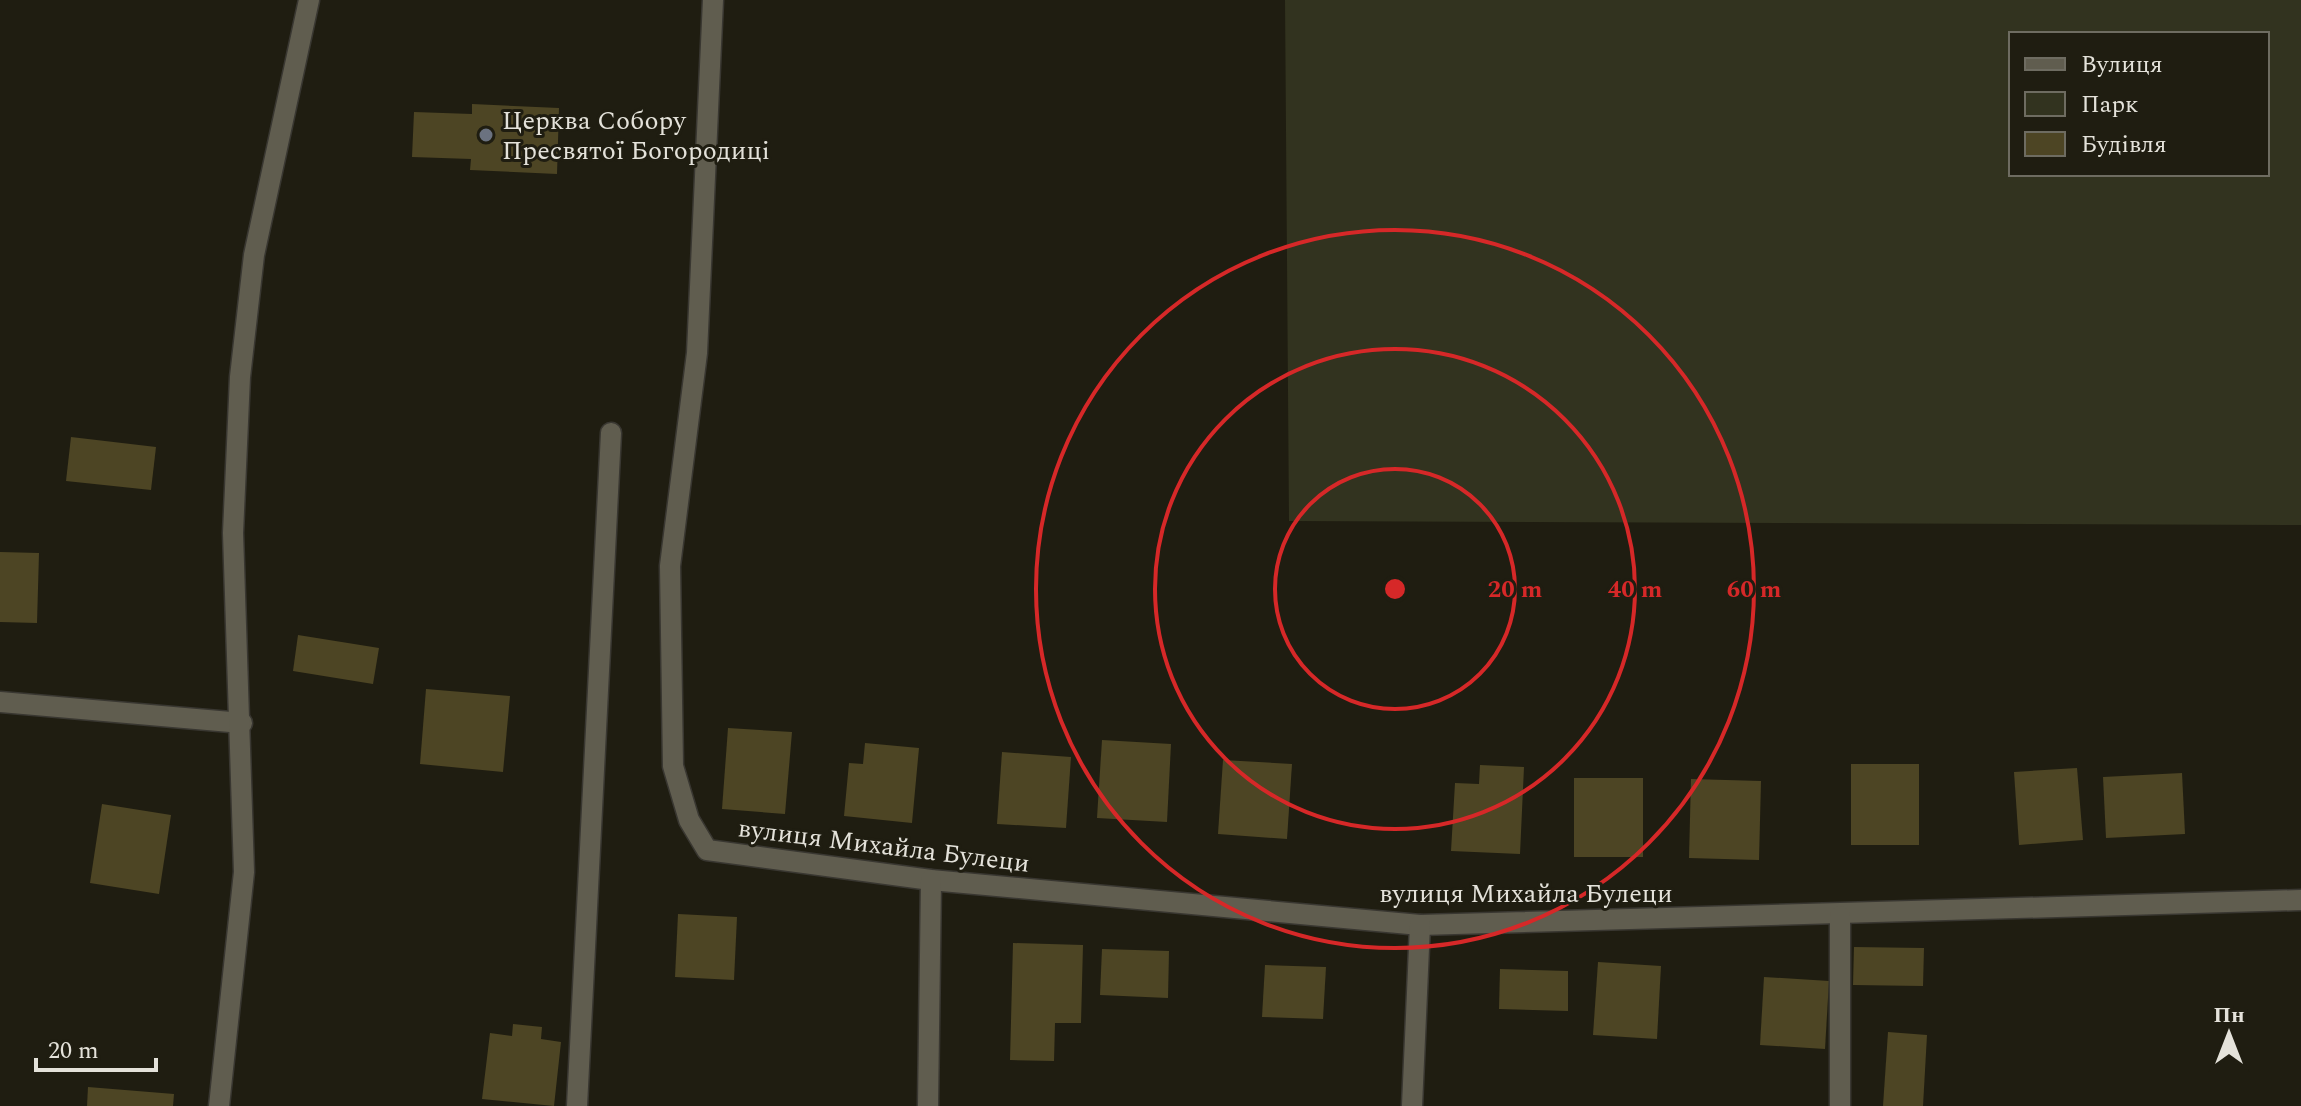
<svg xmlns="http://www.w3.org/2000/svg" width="2301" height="1106" font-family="Spectral,serif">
	<rect width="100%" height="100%" fill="#1f1d11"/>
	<path fill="#32331f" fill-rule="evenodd" d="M1285,0H2301V525L1289,521ZM2011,34H2267V174H2011Z"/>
	<g fill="#4d4524">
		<path d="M472,104L559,108L557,174L470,170L471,159L412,157L414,112L472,114Z"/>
		<path d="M71,437L156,447L151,490L66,481Z"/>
		<path d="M0,552L39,553L37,623L0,622Z"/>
		<path d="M298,635L379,648L373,684L293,671Z"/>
		<path d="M426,689L510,696L503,772L420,764Z"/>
		<path d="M728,728L792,732L785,814L722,809Z"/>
		<path d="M1102,740L1171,744L1167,822L1097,818Z"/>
		<path d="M865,743L919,748L912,823L844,816L849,763L863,764Z"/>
		<path d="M1002,752L1071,757L1066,828L997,824Z"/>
		<path d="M1223,760L1292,764L1287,839L1218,834Z"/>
		<rect x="1851" y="764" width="68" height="81"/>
		<path d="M1480,765L1524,767L1520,854L1451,851L1455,783L1479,784Z"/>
		<path d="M2077,768L2083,840L2019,845L2014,772Z"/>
		<path d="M2182,773L2185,834L2106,838L2103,777Z"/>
		<rect x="1574" y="778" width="69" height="79"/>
		<path d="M1691,779L1761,781L1759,860L1689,858Z"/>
		<path d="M102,804L171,815L159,894L90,883Z"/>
		<path d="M678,914L737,917L734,980L675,977Z"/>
		<path d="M1013,943L1083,945L1081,1023H1055L1054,1061L1010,1060Z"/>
		<path d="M1854,947L1924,948L1923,986L1853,985Z"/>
		<path d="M1102,949L1169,951L1168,998L1100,995Z"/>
		<path d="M1598,962L1661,966L1657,1039L1593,1035Z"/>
		<path d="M1265,965L1326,967L1323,1019L1262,1017Z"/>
		<path d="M1500,969L1568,971V1011L1499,1009Z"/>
		<path d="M1764,977L1829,981L1825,1049L1760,1045Z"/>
		<path d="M513,1024L542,1027L541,1039L561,1042L554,1106L482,1099L490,1033L512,1036Z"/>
		<path d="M1888,1032L1927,1035L1923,1106H1883Z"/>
		<path d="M88,1087L174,1094L173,1106H87Z"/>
	</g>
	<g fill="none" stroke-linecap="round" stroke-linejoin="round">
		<g stroke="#393731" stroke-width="23">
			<g id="minor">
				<path d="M713,0L697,353L670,566L673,766L689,820L707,850L931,880L1420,925L2301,900"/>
				<path d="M0,702L242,723"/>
				<path d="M1840,916V1106"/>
				<path d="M219,1106L244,872L233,533L240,377L254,255L309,0"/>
				<path d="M577,1106L611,433"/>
				<path d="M928,1106L931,880"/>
				<path d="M1412,1106L1420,925"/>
			</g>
		</g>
		<use href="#minor" stroke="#605d4f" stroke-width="20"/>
	</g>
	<g fill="none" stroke="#d62828" stroke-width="4">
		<circle cx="1395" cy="589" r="120"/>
		<circle cx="1395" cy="589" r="240"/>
		<circle cx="1395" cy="589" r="359"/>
	</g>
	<circle fill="#6b7280" stroke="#1f1d11" stroke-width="3" cx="486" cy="135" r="8"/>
	<g text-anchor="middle" stroke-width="6" stroke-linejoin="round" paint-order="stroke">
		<g font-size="26" fill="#e4e2da" stroke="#1f1d11" text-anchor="start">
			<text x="502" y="129">Церква Собору<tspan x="502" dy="30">Пресвятої Богородиці</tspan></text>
		</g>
		<g font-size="26" fill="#e4e2da" stroke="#1f1d11">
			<text transform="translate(884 845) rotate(7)" y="9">вулиця Михайла Булеци</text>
			<text x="1526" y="902">вулиця Михайла Булеци</text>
		</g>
	</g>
	<circle cx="1395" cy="589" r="12" fill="#d62828" stroke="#1f1d11" stroke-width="4"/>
	<g font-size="24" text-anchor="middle" font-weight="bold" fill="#d62828" stroke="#1f1d11" stroke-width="6" stroke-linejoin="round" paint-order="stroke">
		<text x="1515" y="597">20 m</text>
		<text x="1635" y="597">40 m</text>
		<text x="1754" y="597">60 m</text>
	</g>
	<rect x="2009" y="32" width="260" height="144" fill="#1f1d11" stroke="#6e6c61" stroke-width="2"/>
	<rect x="2025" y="58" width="40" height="12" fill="#605d4f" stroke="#6e6c61" stroke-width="2"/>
	<text x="2081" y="72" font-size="24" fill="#e4e2da">Вулиця</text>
	<rect x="2025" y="92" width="40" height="24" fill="#32331f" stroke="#6e6c61" stroke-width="2"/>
	<text x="2081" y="112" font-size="24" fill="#e4e2da">Парк</text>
	<rect x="2025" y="132" width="40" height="24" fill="#4d4524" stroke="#6e6c61" stroke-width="2"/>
	<text x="2081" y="152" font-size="24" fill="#e4e2da">Будівля</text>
	<g transform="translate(2229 1034)" stroke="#1f1d11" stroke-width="6" paint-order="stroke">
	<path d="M0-6L14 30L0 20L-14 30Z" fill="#e4e2da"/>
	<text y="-12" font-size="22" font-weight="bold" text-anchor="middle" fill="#e4e2da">Пн</text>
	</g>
	<path d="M36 1058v12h120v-12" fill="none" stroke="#e4e2da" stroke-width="4"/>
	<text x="48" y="1058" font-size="24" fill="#e4e2da" stroke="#1f1d11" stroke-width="6" paint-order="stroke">20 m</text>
</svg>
